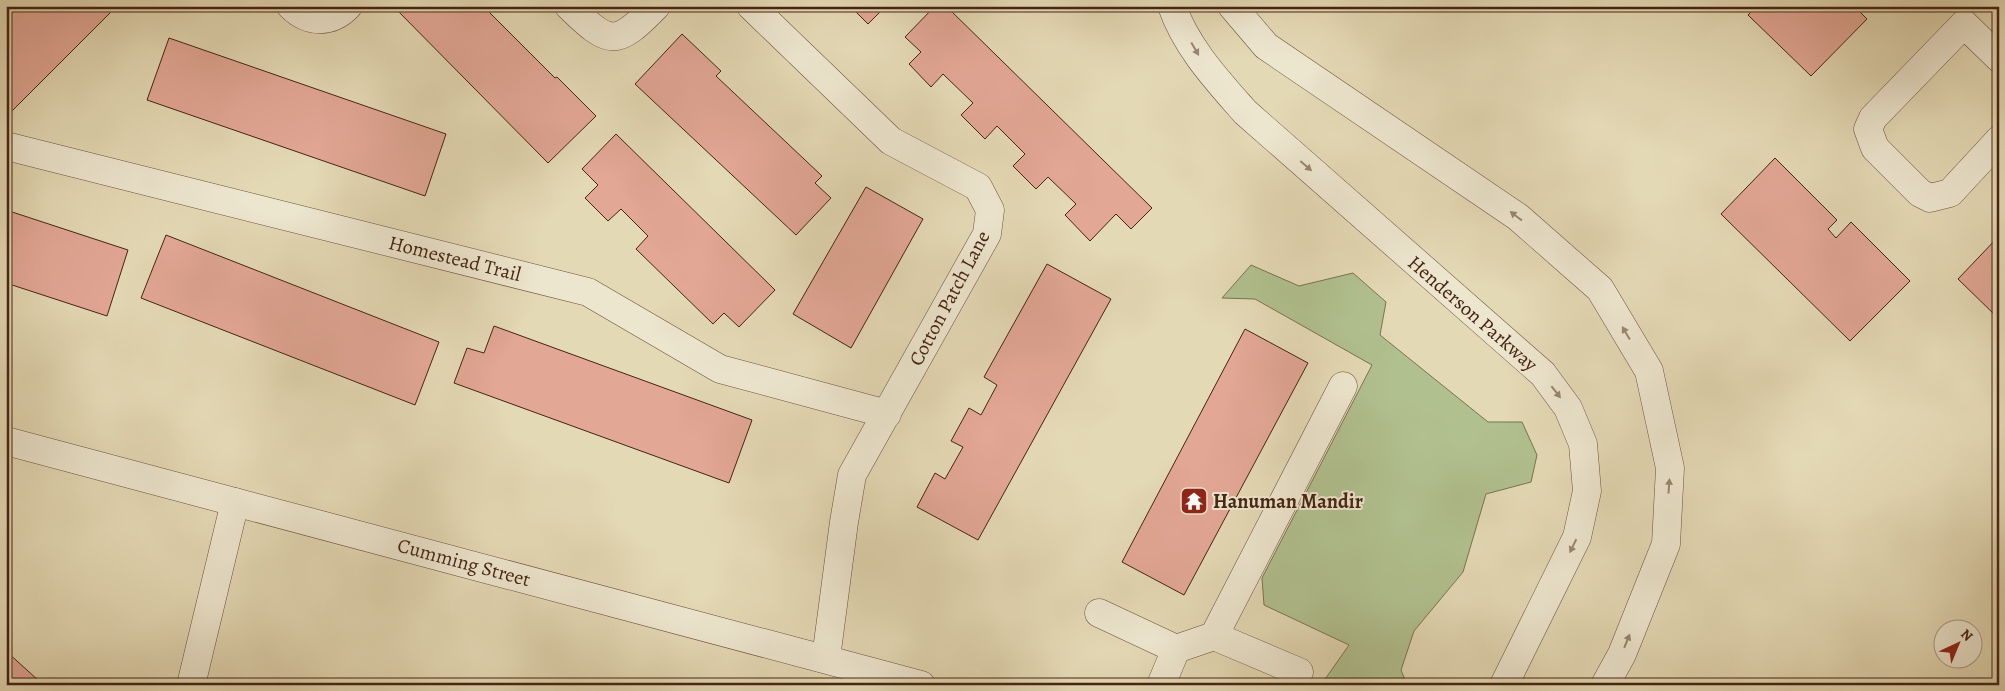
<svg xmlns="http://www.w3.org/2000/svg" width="2005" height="691" font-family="Alegreya,serif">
	<rect width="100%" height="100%" fill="#e4d9b5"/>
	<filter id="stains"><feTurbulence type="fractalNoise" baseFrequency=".004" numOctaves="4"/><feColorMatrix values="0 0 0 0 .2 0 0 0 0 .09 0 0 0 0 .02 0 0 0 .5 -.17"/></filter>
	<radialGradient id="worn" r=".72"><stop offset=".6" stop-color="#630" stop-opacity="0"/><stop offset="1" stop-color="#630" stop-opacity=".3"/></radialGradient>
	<path fill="#b1c08f" stroke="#7b7250" d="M1251,265L1299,286L1353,273L1386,302L1380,335L1488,422H1522L1537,455L1531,482L1486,494L1463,572L1414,631L1401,670L1407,685H1321L1349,645L1264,605L1262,578L1372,365L1255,299L1222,298Z"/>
	<g fill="#e2a795" stroke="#452412">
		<path d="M14,6H117L12,111L6,105V14Z"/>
		<path d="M393,6H483L555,78L557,77L596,116L548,163Z"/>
		<path d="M850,6H886L868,24Z"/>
		<path d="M935,6H946L1152,208L1131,229L1116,214L1090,241L1065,215L1076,204L1048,177L1036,189L1013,166L1025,154L997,126L985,139L961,115L973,103L943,74L931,87L909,64L921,52L905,37Z"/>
		<path d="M1757,6H1854L1867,19L1811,76L1748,15Z"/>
		<path d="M682,34L721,71L716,76L822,176L815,183L831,198L796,235L635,84Z"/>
		<path d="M169,38L446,134L425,196L147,100Z"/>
		<path d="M616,134L775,290L739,327L724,313L713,324L636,249L648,236L621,209L608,221L585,198L598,185L582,169Z"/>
		<path d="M1775,158L1837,220L1828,229L1836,238L1851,222L1910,281L1850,341L1721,214Z"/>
		<path d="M866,187L923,219L851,348L793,314Z"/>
		<path d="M6,210L128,250L107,316L6,283Z"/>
		<path d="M166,235L439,342L415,405L141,298Z"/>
		<path d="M1999,236V319L1958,279Z"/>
		<path d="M1047,264L1111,299L978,540L917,507L935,473L945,479L963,447L951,441L969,408L981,415L997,385L984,377Z"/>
		<path d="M494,326L752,420L729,483L454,383L467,348L484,353Z"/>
		<path d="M1245,329L1308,363L1184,595L1122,562Z"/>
		<path d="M6,651L39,681L35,685H6Z"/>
	</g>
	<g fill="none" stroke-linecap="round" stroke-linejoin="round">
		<g stroke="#6d513b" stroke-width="29">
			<g id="minor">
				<path d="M291,6C308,23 331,24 348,6"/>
				<path d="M569,6C610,46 616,47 656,6"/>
				<path d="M751,6L891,141L978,187L990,210L987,234L852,475L844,522L826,658"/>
				<path d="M1172,6C1186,47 1217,80 1245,112L1543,374L1568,408L1583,444L1587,491L1577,537L1504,685"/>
				<path d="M1232,6L1266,46L1518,217L1600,289L1649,371L1670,468L1666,544L1622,654L1605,685"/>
				<path d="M1999,58L1964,24L1873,118L1868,129L1875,148L1920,193L1930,198L1950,193L1999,140"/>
				<path d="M6,146L588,292L720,369L887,414"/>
				<path d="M6,441L921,685"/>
				<path d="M1099,613L1176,649"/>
				<path d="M1214,636L1299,672"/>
				<path d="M191,685L235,502"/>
				<path d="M1161,685L1176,649L1214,636L1343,386"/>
			</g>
		</g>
		<use href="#minor" stroke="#ede6cf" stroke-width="28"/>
	</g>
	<defs><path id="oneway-solid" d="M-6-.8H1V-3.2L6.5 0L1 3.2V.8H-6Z" transform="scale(1.25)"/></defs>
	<g fill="#998570">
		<use href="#oneway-solid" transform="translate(1195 49) rotate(60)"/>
		<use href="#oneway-solid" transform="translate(1306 166) rotate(41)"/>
		<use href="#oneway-solid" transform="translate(1516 216) rotate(-143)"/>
		<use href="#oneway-solid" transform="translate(1626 333) rotate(-121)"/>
		<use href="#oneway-solid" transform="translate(1556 392) rotate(52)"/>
		<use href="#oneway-solid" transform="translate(1669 486) rotate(-86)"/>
		<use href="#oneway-solid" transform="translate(1573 546) rotate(116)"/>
		<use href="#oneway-solid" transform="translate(1627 641) rotate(-68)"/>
	</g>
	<defs>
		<g id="temple-square" transform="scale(1.4375)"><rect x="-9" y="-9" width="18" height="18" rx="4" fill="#8f2418" stroke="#ede6cf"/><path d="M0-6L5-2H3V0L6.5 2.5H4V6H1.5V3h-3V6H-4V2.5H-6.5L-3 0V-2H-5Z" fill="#fff"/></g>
	</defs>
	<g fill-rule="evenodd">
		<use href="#temple-square" x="1194" y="501"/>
	</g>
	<g text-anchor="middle" stroke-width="4" stroke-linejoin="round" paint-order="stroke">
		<g font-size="20" fill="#452412" stroke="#ede6cf">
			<text transform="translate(455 258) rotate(14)" y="7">Homestead Trail</text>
			<text transform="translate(949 298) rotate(-62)" y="7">Cotton Patch Lane</text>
			<text transform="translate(1473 313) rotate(41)" y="7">Henderson Parkway</text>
			<text transform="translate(464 562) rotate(15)" y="7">Cumming Street</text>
		</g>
		<g font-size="20" font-weight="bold" fill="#452412" stroke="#ede6cf" text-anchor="start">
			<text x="1213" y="508">Hanuman Mandir</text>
		</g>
	</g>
	<rect width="2005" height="691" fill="none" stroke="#e4d9b5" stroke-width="25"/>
	<rect x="8" y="8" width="1990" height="676" fill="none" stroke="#452412" stroke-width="2.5"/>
	<rect x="12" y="12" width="1980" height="666" fill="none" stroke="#452412"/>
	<g transform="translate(1958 644) rotate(44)"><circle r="24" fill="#ede6cf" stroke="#aa9883"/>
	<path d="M0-4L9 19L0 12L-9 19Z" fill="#8f2418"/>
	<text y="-8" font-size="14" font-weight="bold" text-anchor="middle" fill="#452412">N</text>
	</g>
	<rect width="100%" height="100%" filter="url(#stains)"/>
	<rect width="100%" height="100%" fill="url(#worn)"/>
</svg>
